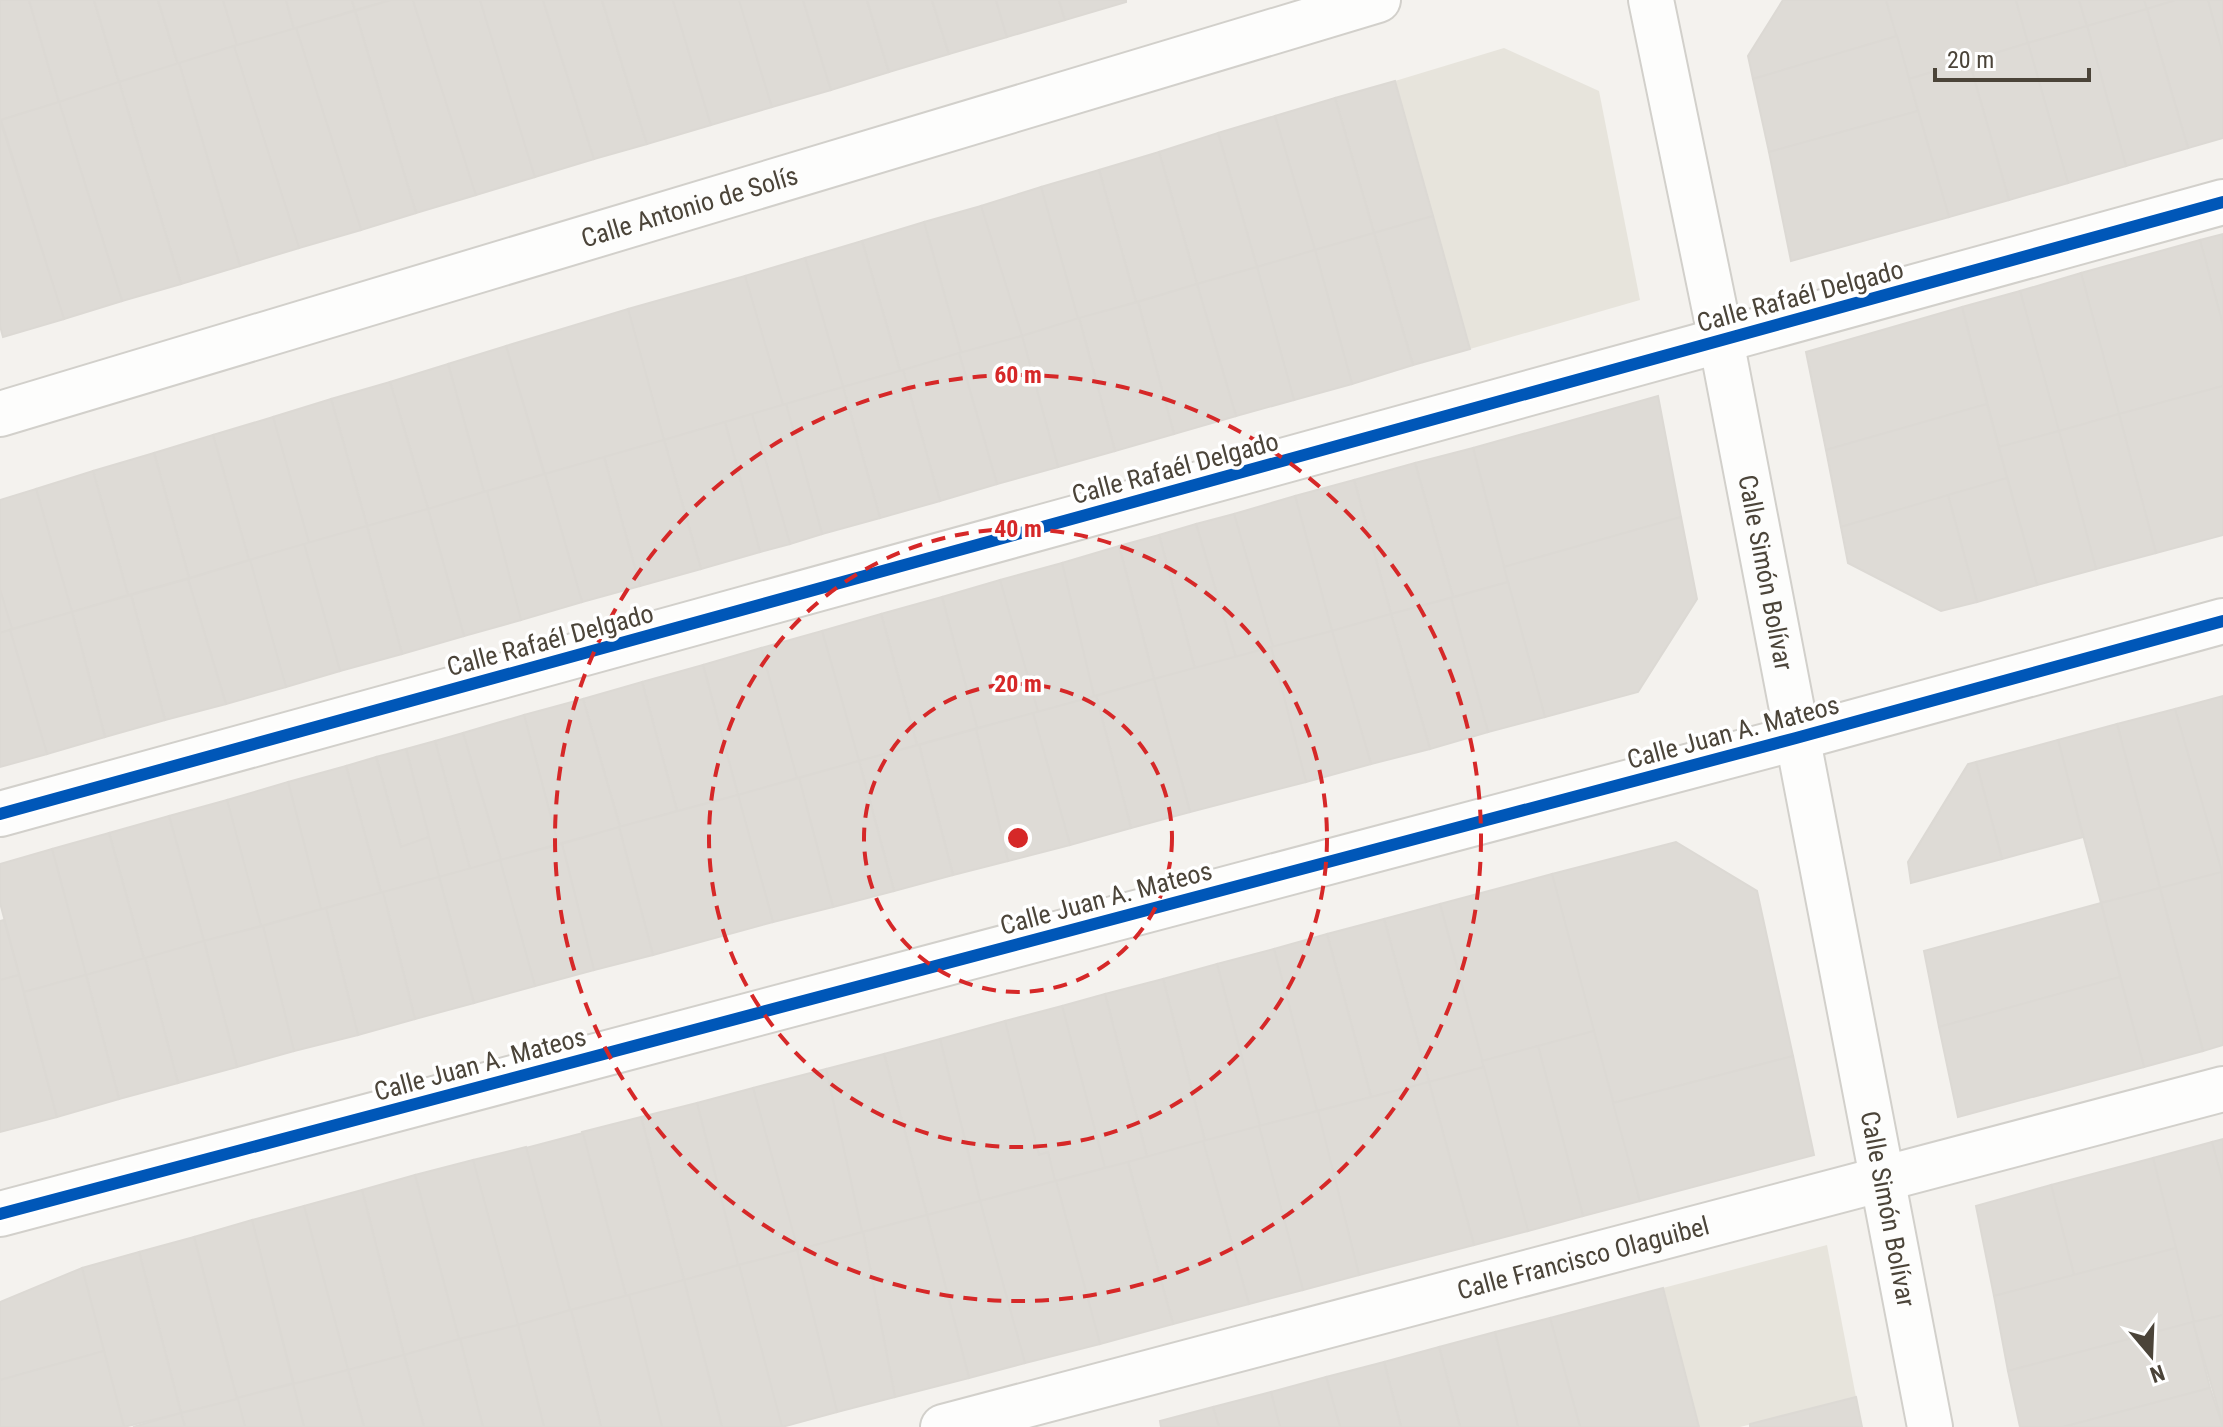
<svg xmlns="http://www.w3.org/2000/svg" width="2223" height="1427" font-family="'Roboto Condensed',sans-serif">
	<rect width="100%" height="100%" fill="#f4f2ee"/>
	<g fill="#e7e4dc">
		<path d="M1504,48L1599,91L1640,300L1470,349L1395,81Z"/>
		<path d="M1827,1245L1856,1397L1740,1427H1699L1663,1288Z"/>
	</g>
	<g fill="#dedbd6" stroke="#dcd9d4" stroke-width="2">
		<path d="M0,0H29L59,102L0,120Z"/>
		<path d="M29,0H94L119,82L59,102Z"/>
		<path d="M94,0H158L178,64L119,82Z"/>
		<path d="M158,0H223L237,45L178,64Z"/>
		<path d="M223,0H286L294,29L237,45Z"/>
		<path d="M286,0H352L355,10L294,29Z"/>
		<path d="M352,0H391L355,10Z"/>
		<path d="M391,0H413L476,195L416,213L355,11Z"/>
		<path d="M413,0H480L535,177L476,195Z"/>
		<path d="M480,0H543L594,159L535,177Z"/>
		<path d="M543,0H602L647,144L594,159Z"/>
		<path d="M602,0H673L711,125L647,144Z"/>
		<path d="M673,0H739L772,107L711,125Z"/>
		<path d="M739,0H803L831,90L772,107Z"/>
		<path d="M803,0H867L889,72L831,90Z"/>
		<path d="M867,0H932L949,54L889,72Z"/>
		<path d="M932,0H996L1007,37L949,54Z"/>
		<path d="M996,0H1059L1065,20L1007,37Z"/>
		<path d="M1059,0H1126V2L1065,20Z"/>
		<path d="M1783,0H1886L1897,36L1753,79L1748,56Z"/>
		<path d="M1886,0H2016L2028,43L1909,79Z"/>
		<path d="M2016,0H2079L2087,26L2028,43Z"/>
		<path d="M2079,0H2144L2147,9L2087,26Z"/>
		<path d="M2144,0H2176L2147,9Z"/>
		<path d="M2176,0H2208L2223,54V138L2188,148L2147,9Z"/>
		<path d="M2208,0H2223V54Z"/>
		<path d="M2147,9L2188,148L2126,166L2087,26Z"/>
		<path d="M355,11L416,213L361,230L296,28Z"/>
		<path d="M2087,26L2126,166L2068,183L2028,43Z"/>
		<path d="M296,28L361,230L299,248L234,46Z"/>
		<path d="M1897,36L1918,111L1769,152L1753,79Z"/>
		<path d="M2028,43L2068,183L2009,200L1969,61Z"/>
		<path d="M234,46L299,248L240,266L179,63Z"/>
		<path d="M1969,61L2009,200L1949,217L1909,79Z"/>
		<path d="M179,63L240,266L181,284L119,82Z"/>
		<path d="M1395,81L1433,216L1374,233L1335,98Z"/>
		<path d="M119,82L181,284L122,301L59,102Z"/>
		<path d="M1335,98L1374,233L1315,250L1275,116Z"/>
		<path d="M59,102L122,301L64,319L1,120Z"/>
		<path d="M1918,111L1949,217L1791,261L1769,152Z"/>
		<path d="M1275,116L1315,250L1257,267L1218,133Z"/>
		<path d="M0,120L64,319L3,337L0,326Z"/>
		<path d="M1218,133L1257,267L1197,284L1159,152Z"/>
		<path d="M1159,152L1197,284L1136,302L1099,170Z"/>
		<path d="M1099,170L1136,302L1078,319L1041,187Z"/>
		<path d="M1041,187L1078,319L1022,336L981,206Z"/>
		<path d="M981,206L1022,336L961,353L924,222Z"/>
		<path d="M1433,216L1470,349L1413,365L1374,233Z"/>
		<path d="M924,222L961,353L900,371L862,241Z"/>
		<path d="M1374,233L1413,365L1352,384L1315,250Z"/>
		<path d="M2223,234V325L2200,240Z"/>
		<path d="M2200,240L2223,325V386L2119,414L2081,273Z"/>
		<path d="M862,241L900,371L843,387L805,258Z"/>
		<path d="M1315,250L1352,384L1294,400L1257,267Z"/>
		<path d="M805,258L843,387L783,405L745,276Z"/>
		<path d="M1257,267L1294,400L1236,416L1197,284Z"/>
		<path d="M2081,273L2119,414L2059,431L2020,291Z"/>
		<path d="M745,276L783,405L664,440L628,309Z"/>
		<path d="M1197,284L1236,416L1174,434L1138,302Z"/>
		<path d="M2020,291L2059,431L1999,447L1962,307Z"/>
		<path d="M1138,302L1174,434L1115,451L1079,318Z"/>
		<path d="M1962,307L1987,404L1826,450L1806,352Z"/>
		<path d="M628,309L664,440L545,474L506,346Z"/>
		<path d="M1079,318L1115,451L1058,467L1022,336Z"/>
		<path d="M1022,336L1058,467L997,484L959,353Z"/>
		<path d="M506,346L544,474L484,492L448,364Z"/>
		<path d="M959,353L997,484L940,501L903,370Z"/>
		<path d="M448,364L484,492L428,509L390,382Z"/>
		<path d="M903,370L940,501L880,518L843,387Z"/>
		<path d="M390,382L428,509L367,526L331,399Z"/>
		<path d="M2223,386V535L2156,553L2119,414Z"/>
		<path d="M843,387L880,518L822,534L786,404Z"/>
		<path d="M1658,396L1681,517L1504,567L1473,448Z"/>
		<path d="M331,399L367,526L309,543L273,417Z"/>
		<path d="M786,404L822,534L790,544L752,414Z"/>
		<path d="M1987,404L2007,478L1841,527L1826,450Z"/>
		<path d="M752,414L790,544L760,552L725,422Z"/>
		<path d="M2119,414L2156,553L2096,569L2059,431Z"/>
		<path d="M273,417L309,543L249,560L213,435Z"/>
		<path d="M725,422L760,552L701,569L664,440Z"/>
		<path d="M2059,431L2096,569L2037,585L1999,447Z"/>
		<path d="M213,435L249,560L189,578L154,453Z"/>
		<path d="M664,440L701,569L640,586L604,457Z"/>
		<path d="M1473,448L1508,582L1453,597L1415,463Z"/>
		<path d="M154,453L189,578L128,595L93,471Z"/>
		<path d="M604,457L640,586L582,602L545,474Z"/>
		<path d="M1415,463L1453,597L1391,614L1354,480Z"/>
		<path d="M93,471L128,595L72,612L36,489Z"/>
		<path d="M545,474L582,602L521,620L487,491Z"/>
		<path d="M2007,478L2037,585L1977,602L1948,495Z"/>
		<path d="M1354,480L1391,614L1332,631L1295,496Z"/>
		<path d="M36,489L72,612L12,629L0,590V500Z"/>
		<path d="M487,491L521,620L464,636L428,509Z"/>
		<path d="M1948,495L1977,602L1941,611L1848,563L1841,527Z"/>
		<path d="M1295,496L1332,631L1273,647L1234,514Z"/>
		<path d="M428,509L464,636L402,654L367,526Z"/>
		<path d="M1234,514L1273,647L1236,658L1196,524Z"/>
		<path d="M1681,517L1697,599L1638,692L1545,717L1504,567Z"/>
		<path d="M1196,524L1236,658L1195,669L1159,535Z"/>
		<path d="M367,526L402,654L340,671L304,544Z"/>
		<path d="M1159,535L1195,669L1154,679L1119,546Z"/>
		<path d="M304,544L340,671L286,687L250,560Z"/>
		<path d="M1119,546L1154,679L1094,696L1062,563Z"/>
		<path d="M250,560L286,687L226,704L188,579Z"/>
		<path d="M1062,563L1094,696L1038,712L1000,580Z"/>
		<path d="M188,579L226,704L165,720L131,595Z"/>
		<path d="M1000,580L1038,712L977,728L942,597Z"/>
		<path d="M1508,582L1545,717L1488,732L1451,598Z"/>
		<path d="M0,590L12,629L0,633Z"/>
		<path d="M131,595L165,720L105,737L72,612Z"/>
		<path d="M942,597L977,728L917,745L881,614Z"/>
		<path d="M1451,598L1488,732L1430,749L1391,614Z"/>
		<path d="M72,612L105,737L47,754L10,630Z"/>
		<path d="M881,614L917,745L859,761L822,631Z"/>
		<path d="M1391,614L1430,749L1371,764L1332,631Z"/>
		<path d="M10,630L47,754L0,767V633Z"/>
		<path d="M822,631L859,761L797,778L761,648Z"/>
		<path d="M1332,631L1371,764L1306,782L1271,647Z"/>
		<path d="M1271,647L1306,782L1190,812L1154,679Z"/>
		<path d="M761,648L797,778L738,795L703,665Z"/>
		<path d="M703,665L738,795L677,811L642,682Z"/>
		<path d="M1154,679L1190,812L1131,828L1096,696Z"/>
		<path d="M642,682L677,811L620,827L583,699Z"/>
		<path d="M1096,696L1131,828L1070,845L1033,713Z"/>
		<path d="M2223,696V871L2222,872L2175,709Z"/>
		<path d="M583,699L620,827L558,844L524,715Z"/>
		<path d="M2175,709L2222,872L2160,888L2117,724Z"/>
		<path d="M1033,713L1070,845L1008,861L976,729Z"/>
		<path d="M524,715L558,844L501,860L463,733Z"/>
		<path d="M2117,724L2160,888L2101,903L2058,740Z"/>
		<path d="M976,729L1008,861L953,875L919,745Z"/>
		<path d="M463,733L501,860L470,869L435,741Z"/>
		<path d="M2058,740L2083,837L2002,859L1976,762Z"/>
		<path d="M435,741L470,869L439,877L406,749Z"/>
		<path d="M919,745L953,875L894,891L859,761Z"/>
		<path d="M406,749L429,837L401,847L376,757Z"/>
		<path d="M376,757L401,847L429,837L439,877L381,893L346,766Z"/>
		<path d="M859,761L894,891L833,907L799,778Z"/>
		<path d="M1976,762L2002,859L1911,883L1908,862L1968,764Z"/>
		<path d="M346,766L381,893L321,909L288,782Z"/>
		<path d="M799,778L833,907L773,922L738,795Z"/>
		<path d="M288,782L321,909L261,926L227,800Z"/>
		<path d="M738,795L773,922L653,955L619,827Z"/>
		<path d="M227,800L261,926L204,941L169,816Z"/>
		<path d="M169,816L204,941L144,959L109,833Z"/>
		<path d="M619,827L653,955L594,970L562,844Z"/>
		<path d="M109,833L144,959L86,975L52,849Z"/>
		<path d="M1676,842L1757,891L1793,1056L1613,1103L1552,874Z"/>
		<path d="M562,844L594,970L535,986L500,860Z"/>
		<path d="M52,849L86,975L24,992L0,903V864Z"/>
		<path d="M500,860L535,986L474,1003L439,877Z"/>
		<path d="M2222,872L2223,1045L2203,1051L2160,888Z"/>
		<path d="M1552,874L1594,1031L1482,1061L1440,904Z"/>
		<path d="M439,877L474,1003L415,1019L383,892Z"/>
		<path d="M2160,888L2203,1051L2144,1067L2101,903Z"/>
		<path d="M383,892L415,1019L358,1035L326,908Z"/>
		<path d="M2101,903L2120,977L1939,1027L1924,951Z"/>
		<path d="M1440,904L1484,1067L1429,1082L1384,919Z"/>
		<path d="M326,908L358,1035L294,1051L263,926Z"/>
		<path d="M1384,919L1429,1082L1371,1097L1327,934Z"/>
		<path d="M4,920L19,975L0,980V921Z"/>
		<path d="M263,926L294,1051L237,1067L204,941Z"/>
		<path d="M1327,934L1371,1097L1317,1111L1274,949Z"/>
		<path d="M204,941L237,1067L178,1083L145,958Z"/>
		<path d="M1274,949L1317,1111L1260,1126L1217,964Z"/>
		<path d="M145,958L178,1083L119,1099L86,975Z"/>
		<path d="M1217,964L1260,1126L1205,1141L1163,979Z"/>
		<path d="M19,975L57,1117L0,1132V980Z"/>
		<path d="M86,975L119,1099L57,1117L24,992Z"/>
		<path d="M2120,977L2144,1067L1958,1117L1939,1027Z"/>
		<path d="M1163,979L1205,1141L1147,1157L1105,994Z"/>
		<path d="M1105,994L1147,1157L1105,1168L1062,1006Z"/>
		<path d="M1062,1006L1105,1168L1055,1181L1048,1152L1039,1155L1005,1021Z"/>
		<path d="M1005,1021L1039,1155L1048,1152L1055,1181L980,1201L940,1039Z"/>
		<path d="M1594,1031L1640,1201L1583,1216L1538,1046Z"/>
		<path d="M940,1039L980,1201L927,1215L884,1054Z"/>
		<path d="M1538,1046L1583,1216L1528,1231L1482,1061Z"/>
		<path d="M884,1054L927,1215L862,1232L826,1069Z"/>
		<path d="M1793,1056L1814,1155L1640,1201L1613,1103Z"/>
		<path d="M1484,1067L1528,1231L1474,1245L1429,1082Z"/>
		<path d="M826,1069L862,1232L798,1250L753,1088Z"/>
		<path d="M1429,1082L1474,1245L1359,1275L1318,1111Z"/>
		<path d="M753,1088L798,1250L738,1265L697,1103Z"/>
		<path d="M697,1103L738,1265L684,1280L641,1117Z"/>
		<path d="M1318,1111L1359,1275L1303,1290L1259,1126Z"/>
		<path d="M641,1117L684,1280L626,1296L582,1132Z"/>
		<path d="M1259,1126L1303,1290L1249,1304L1203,1141Z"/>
		<path d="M583,1133L626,1296L570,1310L526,1148Z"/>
		<path d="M2223,1139V1183L2212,1142Z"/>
		<path d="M1203,1141L1249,1304L1173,1324L1128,1162Z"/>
		<path d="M2212,1142L2223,1183V1315L2194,1322L2153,1158Z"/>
		<path d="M526,1147L570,1310L518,1325L473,1160Z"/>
		<path d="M2153,1158L2176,1248L2074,1275L2051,1185Z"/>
		<path d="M473,1160L518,1325L459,1339L415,1175Z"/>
		<path d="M1128,1162L1173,1324L1100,1344L1056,1181Z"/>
		<path d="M415,1175L459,1339L404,1355L362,1190Z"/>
		<path d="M1056,1181L1100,1344L1025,1363L980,1201Z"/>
		<path d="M2051,1185L2074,1275L1994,1296L1976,1206Z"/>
		<path d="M362,1190L404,1355L348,1370L304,1206Z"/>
		<path d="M980,1201L1025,1363L969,1378L927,1215Z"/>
		<path d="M304,1206L348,1370L294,1384L252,1220Z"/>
		<path d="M927,1215L969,1378L895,1397L863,1232Z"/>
		<path d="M252,1220L293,1383L237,1398L194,1237Z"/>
		<path d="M863,1232L895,1397L837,1412L797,1250Z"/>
		<path d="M194,1237L237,1399L181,1413L139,1252Z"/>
		<path d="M2176,1248L2194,1322L2008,1371L1994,1296Z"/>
		<path d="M797,1250L837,1412L782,1427L739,1265Z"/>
		<path d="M139,1252L181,1413L124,1427L82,1268Z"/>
		<path d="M739,1265L782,1427H722L684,1280Z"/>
		<path d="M82,1268L104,1351L0,1380V1302Z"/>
		<path d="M684,1280L722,1427H662L629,1295Z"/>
		<path d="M1663,1288L1699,1427H1580L1550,1318Z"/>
		<path d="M629,1295L662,1427H601L571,1310Z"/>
		<path d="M571,1310L601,1427H544L518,1325Z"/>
		<path d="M2223,1315V1425L2193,1322Z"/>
		<path d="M1550,1318L1580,1427H1518L1495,1332Z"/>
		<path d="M2193,1322L2210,1388L2063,1427H2020L2008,1371Z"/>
		<path d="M518,1325L544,1427H483L460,1339Z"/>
		<path d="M1495,1332L1518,1427H1460L1439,1347Z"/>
		<path d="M460,1339L483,1427H424L404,1355Z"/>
		<path d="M1439,1347L1460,1427H1401L1384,1362Z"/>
		<path d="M104,1351L124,1427H0V1380Z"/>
		<path d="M404,1355L424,1427H364L348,1370Z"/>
		<path d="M1384,1362L1401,1427H1340L1326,1377Z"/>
		<path d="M348,1370L364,1427H304L293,1384Z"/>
		<path d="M1326,1377L1340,1427H1280L1271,1392Z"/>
		<path d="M293,1384L304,1427H245L237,1398Z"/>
		<path d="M2210,1388L2223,1427H2063Z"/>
		<path d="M1271,1392L1280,1427H1219L1213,1407Z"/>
		<path d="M1856,1397L1862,1427H1750V1424Z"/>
		<path d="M238,1399L245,1427H185L181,1413Z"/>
		<path d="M1213,1407L1219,1427H1161L1160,1421Z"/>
		<path d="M181,1413L185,1427H133Z"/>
	</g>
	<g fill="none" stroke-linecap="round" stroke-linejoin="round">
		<g stroke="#d2d0cb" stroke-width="48">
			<g id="minor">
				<path id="s1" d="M1651,0L1721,340L1930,1427"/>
				<path id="s2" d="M0,414L1378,0"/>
				<path d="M0,814L2223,202"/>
				<path d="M0,1214L1796,738L2223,621"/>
				<path id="s3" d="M943,1427L2223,1089"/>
			</g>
		</g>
		<use href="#minor" stroke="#fdfdfc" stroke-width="44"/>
		<g stroke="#fff" stroke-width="17">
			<g id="cycleway">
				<path d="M0,814L2223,202"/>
				<path d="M0,1214L1796,738L2223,621"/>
			</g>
		</g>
		<use href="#cycleway" stroke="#0057b8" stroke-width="12"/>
	</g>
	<g fill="none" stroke="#d62828" stroke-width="4" stroke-dasharray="14 10">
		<circle cx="1018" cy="838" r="154"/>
		<circle cx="1018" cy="838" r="309"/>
		<circle cx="1018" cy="838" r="463"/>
	</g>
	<g text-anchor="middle" stroke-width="7" stroke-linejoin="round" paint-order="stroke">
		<g font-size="26" fill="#4b4439" stroke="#fff">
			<text dy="9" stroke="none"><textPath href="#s2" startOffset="720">Calle Antonio de Solís</textPath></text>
			<text transform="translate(1800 296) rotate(-15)" y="9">Calle Rafaél Delgado</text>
			<text transform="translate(1175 468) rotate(-15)" y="9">Calle Rafaél Delgado</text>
			<text dy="9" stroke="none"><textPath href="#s1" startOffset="584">Calle Simón Bolívar</textPath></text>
			<text transform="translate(550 640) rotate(-15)" y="9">Calle Rafaél Delgado</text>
			<text transform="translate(1733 732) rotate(-15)" y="9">Calle Juan A. Mateos</text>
			<text transform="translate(1106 898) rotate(-15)" y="9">Calle Juan A. Mateos</text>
			<text transform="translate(480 1064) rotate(-15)" y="9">Calle Juan A. Mateos</text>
			<text dy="9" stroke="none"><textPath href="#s1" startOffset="1232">Calle Simón Bolívar</textPath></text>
			<text dy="9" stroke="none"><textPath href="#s3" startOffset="662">Calle Francisco Olaguibel</textPath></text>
		</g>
	</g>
	<circle cx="1018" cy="838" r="12" fill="#d62828" stroke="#fff" stroke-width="4"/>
	<g font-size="24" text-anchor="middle" font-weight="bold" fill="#d62828" stroke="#fff" stroke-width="7" stroke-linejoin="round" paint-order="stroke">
		<text x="1018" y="383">60 m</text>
		<text x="1018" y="537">40 m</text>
		<text x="1018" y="692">20 m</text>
	</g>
	<g transform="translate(2151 1355) rotate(161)" stroke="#ffffff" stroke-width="6" paint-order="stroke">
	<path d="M0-6L14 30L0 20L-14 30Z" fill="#4b4439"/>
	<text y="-12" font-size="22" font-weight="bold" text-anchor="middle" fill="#4b4439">N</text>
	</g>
	<path d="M1935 68v12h154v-12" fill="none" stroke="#4b4439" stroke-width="4"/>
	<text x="1947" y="68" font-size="24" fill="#4b4439" stroke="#ffffff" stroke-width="6" paint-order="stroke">20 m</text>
</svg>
